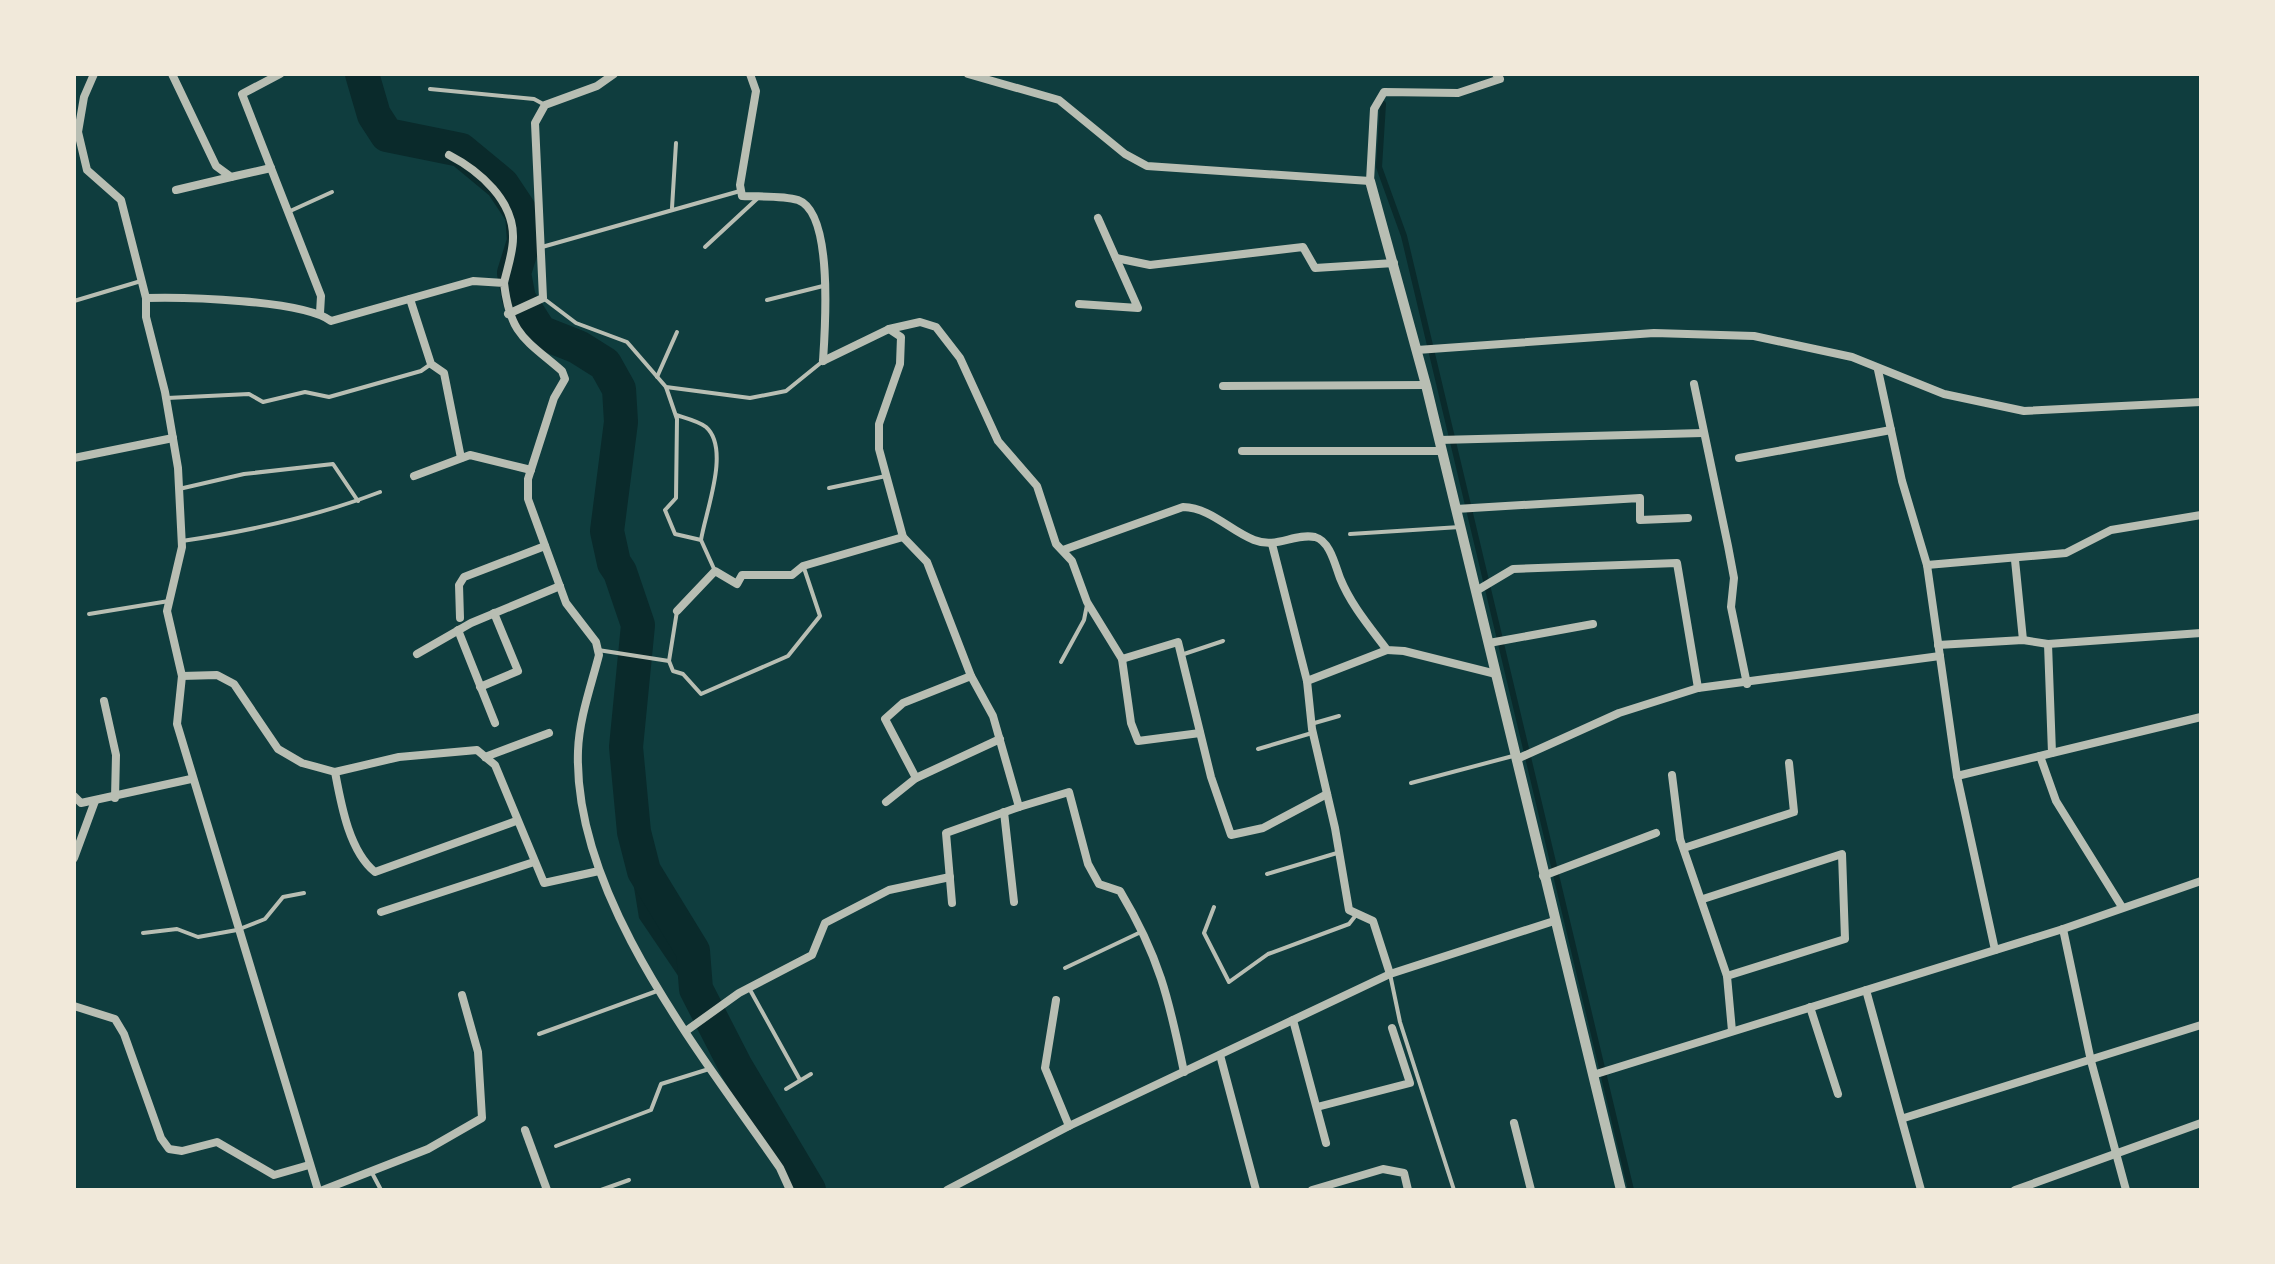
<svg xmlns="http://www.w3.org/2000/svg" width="2275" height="1264" font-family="Ubuntu,sans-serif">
	<rect width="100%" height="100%" fill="#0f3d3e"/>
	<path fill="#0a2a2b" d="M648,865L700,958L699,979L685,986L639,918L632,875Z"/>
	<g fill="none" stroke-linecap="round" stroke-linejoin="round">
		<path stroke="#0a2a2b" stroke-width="6" d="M1383,104L1379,167L1404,236L1631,1190"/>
		<path stroke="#0a2a2b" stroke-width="34" d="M362,74L374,115L387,135L461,150L502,184L522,214L524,241L514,273L519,299L540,332L578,347L605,364L619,389L621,422L607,531L614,563L620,572L638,625L626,747L634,832L644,871L693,951L696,989L736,1067L809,1190"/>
		<g stroke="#b8beb3" stroke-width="4">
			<path d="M430,89L534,99L545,105"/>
			<path d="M672,208L676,143"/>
			<path d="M288,212L332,192"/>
			<path d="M542,247L740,191"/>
			<path d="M705,247L759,197"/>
			<path d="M543,298L576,323L627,342L666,387L750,398L786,391L823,361"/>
			<path d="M767,300L823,286"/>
			<path d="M74,301L141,281"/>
			<path d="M657,377L677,332"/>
			<path d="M666,387L677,419L676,498L665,510L675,534L701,540L715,571"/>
			<path d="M167,398L249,394L263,402L305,392L329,397L421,371L431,364"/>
			<path d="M676,415C685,418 698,421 706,427C731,449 705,513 701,540"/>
			<path d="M829,488L886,476"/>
			<path d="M179,489L244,474L333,464L358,501"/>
			<path d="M1350,534L1460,527"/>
			<path d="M182,541C250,531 315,517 380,492"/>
			<path d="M677,611L669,661L673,671L683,674L701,694L788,656L820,616L804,568"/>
			<path d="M89,614L169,601"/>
			<path d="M598,650L669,661"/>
			<path d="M1181,655L1223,641"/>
			<path d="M1061,662L1084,620L1087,605"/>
			<path d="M1311,724L1339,716"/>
			<path d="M1258,749L1312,733"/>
			<path d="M1411,783L1513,756"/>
			<path d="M1267,874L1337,853"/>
			<path d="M1214,907L1204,933L1229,982L1268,954L1349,924L1356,915"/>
			<path d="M143,933L177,929L198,937L237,930L265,919L283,897L304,893"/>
			<path d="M1065,968L1143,931"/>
			<path d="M1390,974L1400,1022L1454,1190"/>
			<path d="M749,988L800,1080"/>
			<path d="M539,1034L657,991"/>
			<path d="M786,1089L811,1074"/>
			<path d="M556,1146L651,1110L661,1084L709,1069"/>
			<path d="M371,1171L381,1190"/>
			<path d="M601,1190L629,1180"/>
		</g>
		<g stroke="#b8beb3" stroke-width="8">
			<path d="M94,74L84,97L78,132L87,170L121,200L146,298V317L165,392L178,468L182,547L167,611L182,676L177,724L318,1190"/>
			<path d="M172,74L216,166L231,177L271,168"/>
			<path d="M280,74L242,94L321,296L320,313"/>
			<path d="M750,74L756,91L740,185L742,196C759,197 782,195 798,200C834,213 825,330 823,361"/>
			<path d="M968,74L1059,100L1125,154L1147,166L1370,181L1374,109L1384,92L1458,93L1500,79L1496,74"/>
			<path d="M449,155C480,171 514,201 513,238C513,253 507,269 504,283"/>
			<path d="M176,190L231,177"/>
			<path d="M1116,258L1150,265L1303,247L1315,268L1394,263"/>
			<path d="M146,298C185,297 302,300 331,321L473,281L504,283C510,335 525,339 562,371L565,379L554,398L528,479V499L566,603L596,642L599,655C591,686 579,719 578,751C573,897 701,1053 780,1168L790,1190"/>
			<path d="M410,299L431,364L444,373L461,458"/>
			<path d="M1079,304L1138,308L1098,218"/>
			<path d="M508,314L543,298L535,123L545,105L597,86L614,74"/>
			<path d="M889,329L920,322L936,327L960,358L998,441L1037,486L1056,544L1072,561L1087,602L1122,659L1131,723L1138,741L1200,733"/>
			<path d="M1417,350L1654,333L1754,336L1852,357L1944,394L2024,411L2201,402"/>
			<path d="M823,361L889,329L901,337L900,364L879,424V449L903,537L927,562L971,676L993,716L1019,807L1069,792L1088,864L1099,884L1120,891C1159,956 1169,999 1184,1072"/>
			<path d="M1878,370L1902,481L1927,565L2066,553L2111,530L2201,515"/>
			<path d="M1694,384L1728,546L1734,578L1731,607L1747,684"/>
			<path d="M1223,386L1426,385"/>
			<path d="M1439,440L1703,433"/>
			<path d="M1242,451H1442"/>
			<path d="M74,458L173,438"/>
			<path d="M1739,458L1891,430"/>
			<path d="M414,476L470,455L531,470"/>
			<path d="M1456,509L1640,498V520L1688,518"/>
			<path d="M1272,544L1307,681L1312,729L1335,828L1349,910L1373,921L1390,974"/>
			<path d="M1063,550L1183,507C1211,508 1229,530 1254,540C1276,549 1294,533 1315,537C1330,541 1335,565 1340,578C1351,605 1369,626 1387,650L1404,651L1496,674"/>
			<path d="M2015,560L2023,640"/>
			<path d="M1927,565L1957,776L1995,950"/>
			<path d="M1476,591L1513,569L1677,563L1698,688"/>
			<path d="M677,611L715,571L737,584L742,575H792L803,566L903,537"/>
			<path d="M460,618L459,585L464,577L545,546"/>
			<path d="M458,630L495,723"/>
			<path d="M1489,643L1593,624"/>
			<path d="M2048,644L2052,753L2040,756L2056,801L2122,907"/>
			<path d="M1938,645L2023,640L2048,644L2201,633"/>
			<path d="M417,654L471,623L560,586"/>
			<path d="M1122,659L1178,642L1211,777L1231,835L1263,828L1327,794"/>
			<path d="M182,676L217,675L234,684L278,749L302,763L335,772L399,757L477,750L495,765L544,883L599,871"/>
			<path d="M1307,681L1387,650"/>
			<path d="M480,687L518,671L494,613"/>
			<path d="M104,701L116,755L115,798"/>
			<path d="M2052,753L2201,717"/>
			<path d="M485,757L549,733"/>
			<path d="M1517,759L1619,713L1698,688L1940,656"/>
			<path d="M335,772C341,804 349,851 375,872L516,821"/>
			<path d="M1672,775L1680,839L1727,976L1732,1031"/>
			<path d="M1957,776L2040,756"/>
			<path d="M916,778L885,719L903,703L971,676"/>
			<path d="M74,796L81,803L191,779"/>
			<path d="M886,802L916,778L1000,739"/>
			<path d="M1004,812L1014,902"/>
			<path d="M1684,848L1794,812L1789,763"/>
			<path d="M74,858L95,801"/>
			<path d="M1543,876L1656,833"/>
			<path d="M1703,899L1842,854L1845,939L1727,976"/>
			<path d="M952,903L946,833L1019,807"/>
			<path d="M381,912L534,862"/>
			<path d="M2063,929L2091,1061L2126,1190"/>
			<path d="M1866,990L1921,1190"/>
			<path d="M1056,1000L1045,1068L1069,1126"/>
			<path d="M74,1006L115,1019L124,1034L161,1138L169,1149L182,1151L217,1142L274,1175L309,1165"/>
			<path d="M1810,1007L1838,1094"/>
			<path d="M1293,1020L1326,1143"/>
			<path d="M686,1031L739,993L812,955L825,923L889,890L950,877"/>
			<path d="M1220,1055L1256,1190"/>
			<path d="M1593,1075L2063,929L2201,881"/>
			<path d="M1317,1107L1410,1083L1392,1028"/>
			<path d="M1904,1118L2201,1025"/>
			<path d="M1514,1123L1531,1190"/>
			<path d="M525,1130L547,1190"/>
			<path d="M323,1190L428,1149L482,1118L478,1052L462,995"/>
			<path d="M947,1190L1069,1126L1390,974L1554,921"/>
			<path d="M1312,1190L1383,1169L1404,1173L1408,1190"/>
			<path d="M2015,1190L2201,1123"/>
		</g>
		<path stroke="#b8beb3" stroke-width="10" d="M1370,181L1426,385L1621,1190"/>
	</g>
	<rect width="2275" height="1264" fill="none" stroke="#f1e9da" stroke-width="152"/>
</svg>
